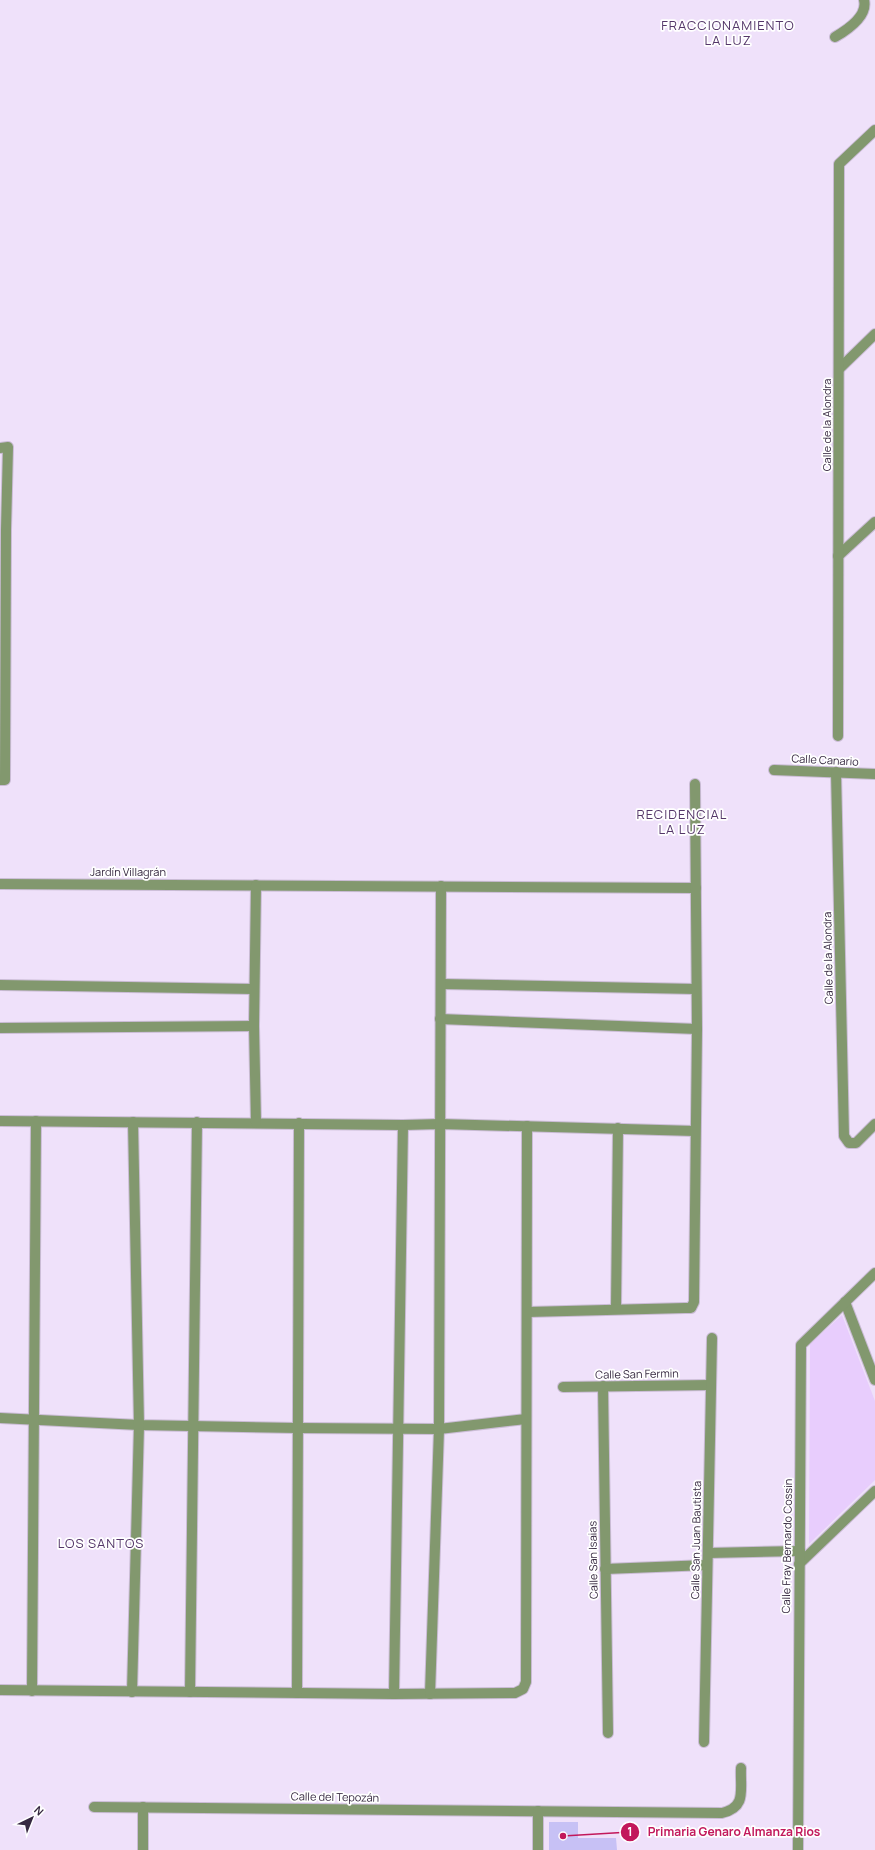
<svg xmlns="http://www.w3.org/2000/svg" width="875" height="1850" font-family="Manrope,sans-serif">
	<rect width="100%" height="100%" fill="#efe1fa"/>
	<path fill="#e8cdfd" d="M842,1315L875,1401V1480L809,1544L810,1344Z"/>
	<path fill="#c7c1f5" d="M549,1822H578V1838H616L617,1850H549Z"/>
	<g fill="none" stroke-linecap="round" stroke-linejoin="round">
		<g stroke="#cabcd5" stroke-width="12">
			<g id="minor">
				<path d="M835,37C847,30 868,16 864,0"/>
				<path d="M839,369L875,334"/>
				<path d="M0,448L8,447L6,530L5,780H0"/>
				<path d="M838,556L875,522"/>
				<path d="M838,736L839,164L875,130"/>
				<path d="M774,770L875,774"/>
				<path d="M836,772L844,1136L849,1143H856L875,1124"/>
				<path d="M0,884L696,888"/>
				<path d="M441,984L696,989"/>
				<path d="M0,985L254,989"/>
				<path d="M440,1019L697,1029"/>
				<path d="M0,1028L254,1026"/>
				<path d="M0,1121L403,1125L440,1124L695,1131"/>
				<path d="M256,1123L254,1026L256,885"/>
				<path d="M845,1302L875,1380"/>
				<path d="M616,1309L618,1128"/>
				<path d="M527,1312L685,1308H691L694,1302L697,1029L695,784"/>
				<path d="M603,1386L608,1733"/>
				<path d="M563,1387L711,1385"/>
				<path d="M0,1418L139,1425L297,1428L439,1429L526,1419"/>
				<path d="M708,1553L800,1551"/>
				<path d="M799,1564L875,1491"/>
				<path d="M605,1569L707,1565"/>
				<path d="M0,1690L394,1694L515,1693L523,1689L526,1682L527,1126"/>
				<path d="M32,1691L36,1121"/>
				<path d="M132,1692L139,1425L133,1122"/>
				<path d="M190,1692L197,1122"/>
				<path d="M297,1693L299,1123"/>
				<path d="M394,1694L403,1125"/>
				<path d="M430,1694L439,1429L441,886"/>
				<path d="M704,1742L712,1338"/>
				<path d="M94,1807L722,1813C747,1807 740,1790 741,1768"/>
				<path d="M538,1811V1850"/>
				<path d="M143,1850V1807"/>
				<path d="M798,1850L801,1345L875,1273"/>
			</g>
		</g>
		<use href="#minor" stroke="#82986e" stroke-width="10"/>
	</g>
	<g text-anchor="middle" stroke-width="3.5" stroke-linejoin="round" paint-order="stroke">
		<g font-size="11" fill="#362840" stroke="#fff">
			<text transform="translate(827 425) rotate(-90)" y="4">Calle de la Alondra</text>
			<text transform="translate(825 760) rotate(3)" y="4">Calle Canario</text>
			<text x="128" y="876">Jardín Villagrán</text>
			<text transform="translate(828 958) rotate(-91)" y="4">Calle de la Alondra</text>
			<text transform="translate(637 1374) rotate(-1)" y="4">Calle San Fermin</text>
			<text transform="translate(696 1540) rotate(-89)" y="4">Calle San Juan Bautista</text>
			<text transform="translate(787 1546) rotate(-89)" y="4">Calle Fray Bernardo Cossin</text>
			<text transform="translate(593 1560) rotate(-91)" y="4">Calle San Isaias</text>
			<text transform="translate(335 1797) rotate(1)" y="4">Calle del Tepozán</text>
		</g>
		<g font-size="13" letter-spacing="1" fill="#543669" stroke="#fff">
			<text x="728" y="30">FRACCIONAMIENTO<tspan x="728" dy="15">LA LUZ</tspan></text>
			<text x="682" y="819">RECIDENCIAL<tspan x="682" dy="15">LA LUZ</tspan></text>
			<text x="101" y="1548">LOS SANTOS</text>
		</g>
	</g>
	<path fill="none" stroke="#c2185b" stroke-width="1.5" d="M563 1836L630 1832"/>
	<g fill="#c2185b" stroke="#fff" stroke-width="1.5">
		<circle cx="563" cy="1836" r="4"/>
		<circle cx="630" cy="1832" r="10"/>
	</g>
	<g font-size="12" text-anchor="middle" font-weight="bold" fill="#fff">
		<text x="630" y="1836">1</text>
	</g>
	<g font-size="12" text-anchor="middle" font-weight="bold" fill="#c2185b" stroke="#fff" stroke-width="3.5" stroke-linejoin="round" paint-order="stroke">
		<text x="734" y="1836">Primaria Genaro Almanza Rios</text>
	</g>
	<g transform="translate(32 1818) rotate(43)" stroke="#ffffff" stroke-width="3" paint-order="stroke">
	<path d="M0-3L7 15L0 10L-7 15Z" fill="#362840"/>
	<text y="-6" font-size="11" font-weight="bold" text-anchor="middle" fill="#362840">N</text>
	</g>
</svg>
